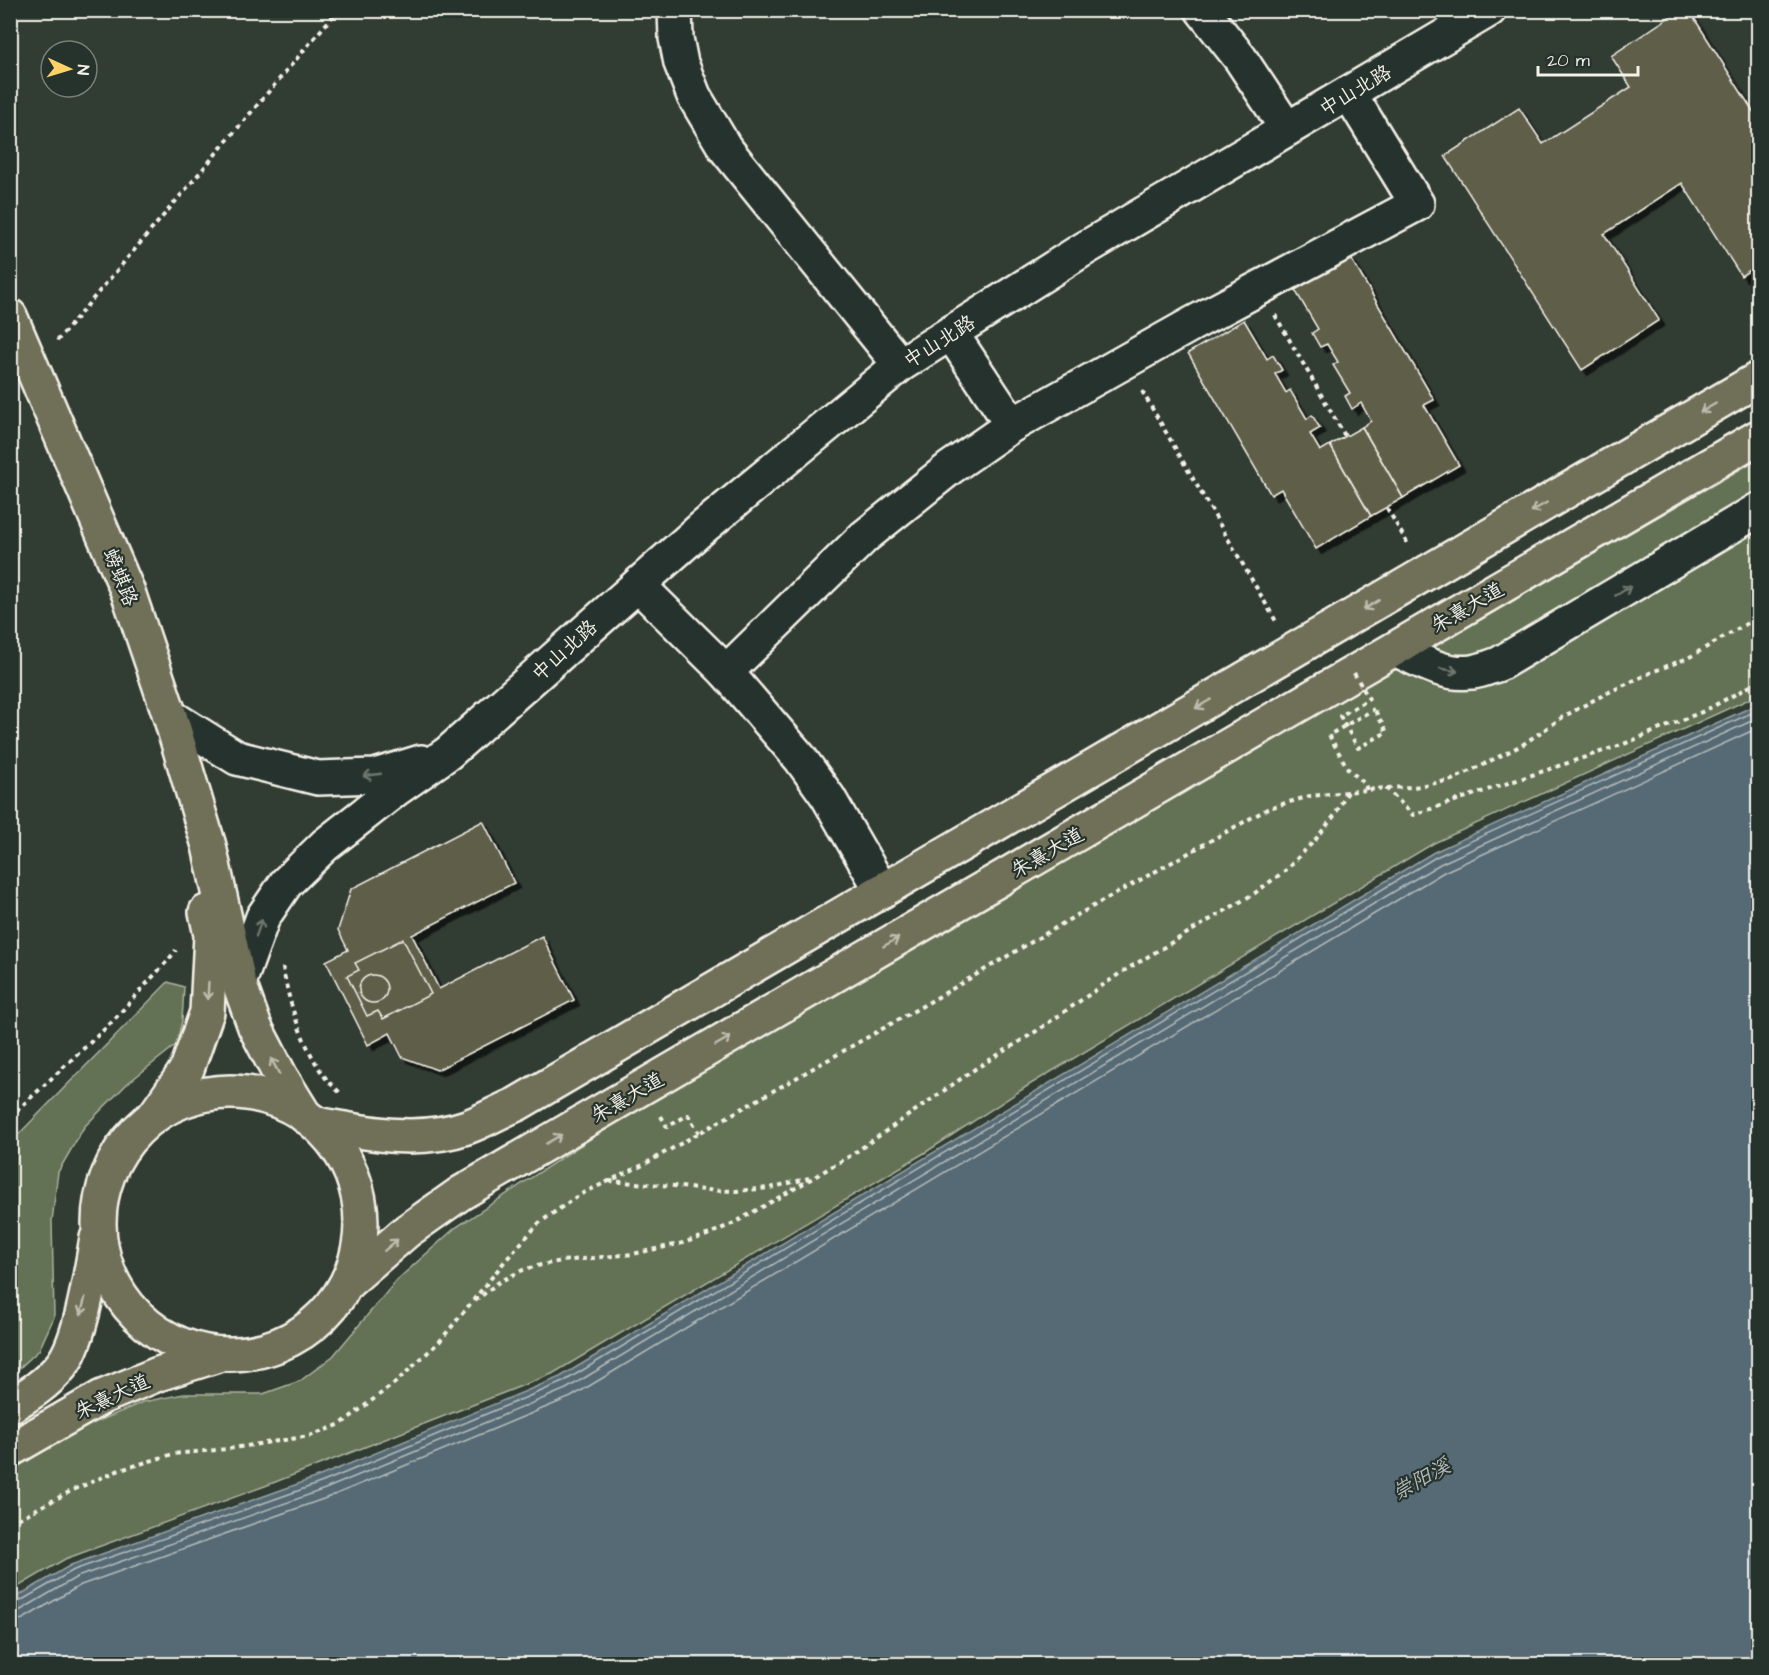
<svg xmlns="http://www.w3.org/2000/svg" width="1769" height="1675" font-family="'Architects Daughter','LXGW WenKai TC',sans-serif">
	<defs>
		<filter id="shadow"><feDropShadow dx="5.5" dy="5.5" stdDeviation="0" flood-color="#0009"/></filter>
	</defs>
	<rect width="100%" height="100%" fill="#313c33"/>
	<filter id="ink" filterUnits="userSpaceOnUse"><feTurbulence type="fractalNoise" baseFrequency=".0167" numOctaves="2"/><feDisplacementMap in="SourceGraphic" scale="12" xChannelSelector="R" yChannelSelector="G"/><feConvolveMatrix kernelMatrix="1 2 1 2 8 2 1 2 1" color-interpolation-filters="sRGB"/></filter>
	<g filter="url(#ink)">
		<g fill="#647254" stroke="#acb29e" stroke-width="1.5">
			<path d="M1758,459V695L1434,843L1029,1085L926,1152L552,1374L265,1486L65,1559L11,1591L10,1470L78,1430L143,1402L184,1394H263L300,1381L333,1356L397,1280L455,1228L646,1102Z"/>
			<path d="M168,982L184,987L182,1021L176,1045L128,1083L84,1127L58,1172L52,1221L54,1317L39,1350L11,1376V1142Z"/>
		</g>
		<path fill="#566b74" stroke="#95a1a2" stroke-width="1.5" d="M1758,704V1664H11V1600L71,1565L320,1476L560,1377L1434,852Z"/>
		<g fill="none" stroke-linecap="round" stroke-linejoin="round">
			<g stroke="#b5bbba" stroke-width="1.5">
				<path d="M10,1605L15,1604L74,1570L323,1482L563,1382L1436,857L1758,710"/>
				<path d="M10,1613L19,1611L77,1577L325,1489L566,1389L1440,864L1758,718"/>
				<path d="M10,1622L23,1619L81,1585L329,1497L571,1397L1444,872L1758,728"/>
			</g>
		</g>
		<g fill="#5e5e49" stroke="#f4f1e8" stroke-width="1.5" filter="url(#shadow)">
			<path d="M1680,10H1689L1758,119V265L1741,276L1682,183L1604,234L1659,320L1582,370L1445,156L1519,108L1543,144L1631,87L1611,56Z"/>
			<path d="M1350,257L1434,400L1424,405L1459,465L1403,498L1362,427L1371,421L1361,403L1352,409L1345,396L1350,393L1333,365L1338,362L1327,344L1320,347L1312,333L1318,329L1295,290Z"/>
			<path d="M1244,320L1267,359L1273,355L1282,370L1275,374L1286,393L1290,390L1307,419L1312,415L1320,428L1310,434L1320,451L1330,445L1371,516L1316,549L1281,489L1271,495L1188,353Z"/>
			<path d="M1362,427L1403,498L1371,516L1330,445Z"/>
			<path d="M483,821L514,883L412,935L439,989L542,936L574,1000L437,1070L402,1057L390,1033L368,1045L326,961L348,950L338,930L351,889Z"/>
			<path d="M403,939L431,994L383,1019L378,1011L367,1016L347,976L359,970L355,963Z"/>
			<circle cx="373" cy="989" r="14"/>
		</g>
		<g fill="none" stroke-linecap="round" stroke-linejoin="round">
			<g stroke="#f4f1e8" stroke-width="38">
				<g id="minor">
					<path d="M675,10L676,38L681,63L694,96L725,148L900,365"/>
					<path d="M1202,10L1240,58L1287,129"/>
					<path d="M951,333L1012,425L1192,324L1417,204L1349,93"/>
					<path d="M638,585L726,672L864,537L950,468L1012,425"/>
					<path d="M1395,649C1419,660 1444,676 1472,672C1481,671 1490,667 1499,664L1758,510"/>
					<path d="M726,672L800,758L828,797L882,891"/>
					<path d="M170,716L237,758L318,778L375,776L421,762"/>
					<path d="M239,983L263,917L286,883L325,845L395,790L448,753L701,529L900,365L1079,252L1489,10"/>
				</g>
			</g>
			<g stroke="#f4f1e8" stroke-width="38">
				<g id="major">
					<path d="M10,316L128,592L170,716L209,846L239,983L255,1027L281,1077L305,1116"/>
					<path d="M155,1115L187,1069L207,1012L211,935L206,912"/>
				</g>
			</g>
			<g stroke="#f4f1e8" stroke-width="38">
				<g id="highway">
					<circle cx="230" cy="1223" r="131"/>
					<path d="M317,1124C366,1133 418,1144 467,1127C484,1121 500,1111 517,1104L1758,379"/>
					<path d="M347,1283L407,1231L461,1193L1758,437"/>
					<path d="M10,1406C30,1394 46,1384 61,1366C81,1342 91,1271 97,1238"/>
					<path d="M10,1450L102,1397L158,1374L218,1355"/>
				</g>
			</g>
			<g stroke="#f4f1e8" stroke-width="4" stroke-dasharray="4.5 4.5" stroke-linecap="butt">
				<path d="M1275,315L1345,436"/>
				<path d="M57,341L338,10"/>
				<path d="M1142,391L1277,623"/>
				<path d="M1387,508L1409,546"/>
				<path d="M1386,788L1413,815L1624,744L1704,711L1758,682"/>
				<path d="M1367,790L1365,784L1348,769L1329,735L1374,709"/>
				<path d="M283,967C288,1002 303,1047 325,1077C329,1083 336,1088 341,1094"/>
				<path d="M661,1116L667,1127L688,1115L699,1133"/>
				<path d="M10,1117L110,1024L169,959L176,950"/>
				<path d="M609,1181L674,1186L704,1190L736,1191L770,1188L809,1178"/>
				<path d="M475,1301L499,1282L523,1270L541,1265L562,1261L633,1254L683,1243L707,1235L734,1223L792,1190L850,1156L975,1069L1035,1032L1122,972L1255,893L1286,870L1316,839L1334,816L1348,792"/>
				<path d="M10,1523L73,1490L117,1471L173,1454L227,1449L310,1436L341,1424L396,1382L440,1341L505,1261L539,1223L579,1195L643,1165L940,996L1072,918L1269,808L1310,796L1385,788L1414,787L1452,780L1522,745L1563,717L1603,695L1652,672L1688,658L1758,617"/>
			</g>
			<use href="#minor" stroke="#26332d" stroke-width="33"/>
			<use href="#major" stroke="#706f59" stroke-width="33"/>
			<use href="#highway" stroke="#706f59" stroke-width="33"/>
			<path stroke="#f4f1e8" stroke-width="4" stroke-dasharray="4.5 4.5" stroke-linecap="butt" d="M1354,673L1369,699L1340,716L1358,748L1387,732L1374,709"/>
		</g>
		<defs><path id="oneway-shaft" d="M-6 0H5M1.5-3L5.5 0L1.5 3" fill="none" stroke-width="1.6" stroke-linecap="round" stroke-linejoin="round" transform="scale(1.5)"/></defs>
		<g stroke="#bfbdaf">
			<use href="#oneway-shaft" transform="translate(1708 408) rotate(150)"/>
			<use href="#oneway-shaft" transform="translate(1539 507) rotate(150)"/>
			<use href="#oneway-shaft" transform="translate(1371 605) rotate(149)"/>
			<use href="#oneway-shaft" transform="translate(1203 704) rotate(150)"/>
			<use href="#oneway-shaft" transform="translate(891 942) rotate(-30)"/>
			<use href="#oneway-shaft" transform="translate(208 991) rotate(93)"/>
			<use href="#oneway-shaft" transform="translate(723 1041) rotate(-30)"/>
			<use href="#oneway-shaft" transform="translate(275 1066) rotate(-118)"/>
			<use href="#oneway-shaft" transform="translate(554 1139) rotate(-30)"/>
			<use href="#oneway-shaft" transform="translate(391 1245) rotate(-41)"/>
			<use href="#oneway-shaft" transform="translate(83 1306) rotate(105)"/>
		</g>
		<g stroke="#6e766e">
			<use href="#oneway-shaft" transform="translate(1623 591) rotate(-31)"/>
			<use href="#oneway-shaft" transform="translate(1449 670) rotate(10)"/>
			<use href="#oneway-shaft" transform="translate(372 775) rotate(172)"/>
			<use href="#oneway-shaft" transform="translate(259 928) rotate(-70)"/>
		</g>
	</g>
	<g text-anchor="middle" stroke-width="4.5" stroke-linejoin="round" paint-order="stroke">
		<g font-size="20" fill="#f4f1e8" stroke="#26332d">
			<text transform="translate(1355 90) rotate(-31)" y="7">中山北路</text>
			<text transform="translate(939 341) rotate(-32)" y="7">中山北路</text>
			<text transform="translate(121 577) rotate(68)" y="7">螃蜞路</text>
			<text transform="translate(1467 607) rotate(-30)" y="7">朱熹大道</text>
			<text transform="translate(564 650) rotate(-42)" y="7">中山北路</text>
			<text transform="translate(1047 852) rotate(-30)" y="7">朱熹大道</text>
			<text transform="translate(627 1097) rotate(-30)" y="7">朱熹大道</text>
			<text transform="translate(112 1396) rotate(-25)" y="7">朱熹大道</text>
		</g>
		<g font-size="21" font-style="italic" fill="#b5bbba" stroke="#26332d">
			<text transform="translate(1421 1479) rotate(-29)" y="7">崇阳溪</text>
		</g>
	</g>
	<rect width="1769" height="1675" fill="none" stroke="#26332d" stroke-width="36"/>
	<rect x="18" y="18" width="1733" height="1639" fill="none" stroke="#f4f1e8" stroke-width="2" filter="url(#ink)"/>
	<g transform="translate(69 69) rotate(94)"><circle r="28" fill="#26332d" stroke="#787f78" stroke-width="1.5"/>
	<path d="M0-4.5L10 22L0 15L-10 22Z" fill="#ffd166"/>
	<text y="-9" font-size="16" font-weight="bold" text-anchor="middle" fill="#f4f1e8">N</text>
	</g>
	<path d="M1538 66v9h100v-9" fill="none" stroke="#f4f1e8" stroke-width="3"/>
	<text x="1547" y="66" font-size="18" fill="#f4f1e8" stroke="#26332d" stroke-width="4.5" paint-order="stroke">20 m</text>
</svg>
